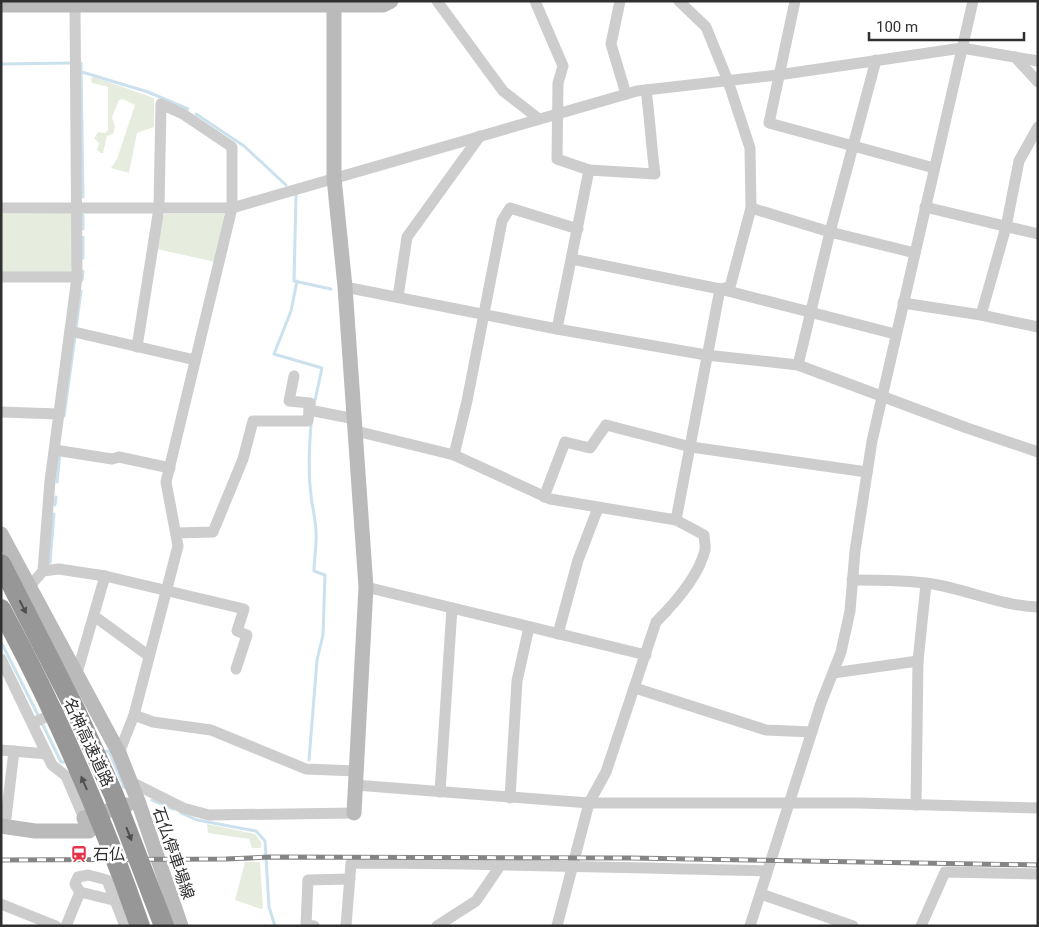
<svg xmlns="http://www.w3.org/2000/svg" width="1039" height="927" font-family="Roboto,'Noto Sans JP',sans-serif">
	<rect width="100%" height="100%" fill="#fff"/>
	<g fill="#e7edde">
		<path d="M94,77L154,98V127L137,133L129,173L111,168L117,159L135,105L123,99L119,100L112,117L115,127L113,134L107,136L103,153H101L97,150L99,143L94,138L98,132L105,133L108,130V87L92,83L91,78Z"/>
		<path d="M70,213L74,219L72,271L69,273L1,274V214Z"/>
		<path d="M166,214H224L226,218L215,262L157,249L163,216Z"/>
		<path d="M207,824L255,834L261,842V848H252L249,839L208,833Z"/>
		<path d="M245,862H260L263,908L261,909L235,900Z"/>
	</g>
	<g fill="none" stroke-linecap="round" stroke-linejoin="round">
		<g stroke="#cbe1ed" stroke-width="3">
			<path d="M81,63L83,197"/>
			<path d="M1,64L72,63"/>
			<path d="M82,72L148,92L188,109"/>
			<path d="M196,114L244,146L286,185"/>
			<path d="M296,196L294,281L331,289"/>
			<path d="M83,215V229"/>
			<path d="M83,237V258"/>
			<path d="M82,280L83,271"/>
			<path d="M297,281L291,311L274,354L322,368L314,405"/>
			<path d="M76,328L81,291"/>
			<path d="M64,416L75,337"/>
			<path d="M57,482L60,453"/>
			<path d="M55,505L56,497"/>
			<path d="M50,563L54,514"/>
			<path d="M1,642L39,717"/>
			<path d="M42,723L61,762H68"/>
			<path d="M103,752L109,751L124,787L127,788"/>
			<path d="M309,760L317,660L323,635L325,575L314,571C314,558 317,545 316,533C316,520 312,507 311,495C308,472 309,449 311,425"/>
			<path d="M152,800L173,809"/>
			<path d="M181,813L197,820L256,831L265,841L269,907L275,926"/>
		</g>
		<g stroke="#cdcdcd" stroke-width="11">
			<path d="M437,1L503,91L539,119"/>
			<path d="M535,1L563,66L558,83L557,159L589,170L655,174C651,145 650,118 646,90"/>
			<path d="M620,1L611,44L626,94"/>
			<path d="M795,1L769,123L934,168"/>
			<path d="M1015,57L1038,82"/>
			<path d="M925,207L1038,234"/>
			<path d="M1,208H232L637,91L778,75L962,48L1038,61"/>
			<path d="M751,208L830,232L915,253"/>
			<path d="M572,259L720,289L895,334"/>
			<path d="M1,277H77"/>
			<path d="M345,287L557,329L706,355L798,365L967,428L1038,452"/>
			<path d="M398,297L407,237L480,136"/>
			<path d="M903,303L981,315L1038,327"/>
			<path d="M981,315L1006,227L1019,161L1038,127"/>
			<path d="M557,329L589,170"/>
			<path d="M70,331L195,360"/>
			<path d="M798,365L830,232L876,60"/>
			<path d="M294,376L289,401L310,403L309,410"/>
			<path d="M1,412L59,414"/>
			<path d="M356,431L454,455L550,499L676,520L720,289L730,287L751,208L750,148L728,81L706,27L679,1"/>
			<path d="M55,450L112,459L119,457L170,468"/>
			<path d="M454,455L467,401L502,221L510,208L578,229"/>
			<path d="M544,497L565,442L590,448L606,425L691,447L867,472"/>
			<path d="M176,533L213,532L243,459L253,421H308L309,410L355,419"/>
			<path d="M43,571L59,569L105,576L244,609L237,631L247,635L236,669"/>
			<path d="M852,580C879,580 907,580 933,584C968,590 1002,606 1038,607"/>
			<path d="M30,586L43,571L50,481L77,277L75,5"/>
			<path d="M366,587L646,655"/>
			<path d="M94,616L149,656"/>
			<path d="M558,634L578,560L598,508"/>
			<path d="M1,659L52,765L66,776L84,818"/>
			<path d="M77,673L105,576"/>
			<path d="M833,673L918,661"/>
			<path d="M635,688L766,730L812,732"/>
			<path d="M134,715L153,722L211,730L306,769L356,771"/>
			<path d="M33,723L59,711"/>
			<path d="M1,750L47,754"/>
			<path d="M119,753L134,715L178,546L166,482L232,208V147L183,114L161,104L159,208L137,347"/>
			<path d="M131,782L183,808L209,815L354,813"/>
			<path d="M355,785L589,803H859L1038,808"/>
			<path d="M440,792L452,608"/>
			<path d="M510,798L517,681L529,627"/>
			<path d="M916,805L918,661L926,584"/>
			<path d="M5,826L14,751"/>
			<path d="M761,894L853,926"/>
			<path d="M1,904L56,926"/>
			<path d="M118,904L113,900L80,892L75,884L78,877L88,875L107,880L125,926"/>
			<path d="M66,926L80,892"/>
			<path d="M314,926L306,925L308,880L350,879"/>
			<path d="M346,926L351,863C490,863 628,868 766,871"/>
			<path d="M437,926L476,901L502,863"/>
			<path d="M557,926L589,803L606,772L656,622C674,604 699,575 705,550C706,546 704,540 704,535L676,520"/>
			<path d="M750,926L821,703L841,652L850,611L855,551L872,441L973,1"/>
			<path d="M921,926L945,872L1038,874"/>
		</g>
		<g stroke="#bababa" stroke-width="15">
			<path d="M334,1V178L345,287L366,587L354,813"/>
			<path d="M1,5H383L391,1"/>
			<path d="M1,534L119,753L138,801L181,926"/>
			<path d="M1,826L35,831H89L84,818L127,805"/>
		</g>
		<g stroke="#858585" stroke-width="5">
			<path id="rail" d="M1,860L226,859L270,857L631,858L1038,865"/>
		</g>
		<use href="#rail" stroke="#fff" stroke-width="3" stroke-dasharray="9" stroke-linecap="butt"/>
		<g stroke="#979797" stroke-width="20">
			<path d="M1,564L74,707L113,793L164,926"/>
			<path d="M1,609C56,711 102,817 140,926"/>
		</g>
	</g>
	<defs><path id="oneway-solid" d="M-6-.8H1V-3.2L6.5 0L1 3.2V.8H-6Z" transform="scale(1.25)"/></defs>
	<g fill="#4f4f4f">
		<use href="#oneway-solid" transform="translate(23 607) rotate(63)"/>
		<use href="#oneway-solid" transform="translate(84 783) rotate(-114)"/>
		<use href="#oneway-solid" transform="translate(129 834) rotate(68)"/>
	</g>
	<defs>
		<g id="station-bare" transform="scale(1.35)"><path d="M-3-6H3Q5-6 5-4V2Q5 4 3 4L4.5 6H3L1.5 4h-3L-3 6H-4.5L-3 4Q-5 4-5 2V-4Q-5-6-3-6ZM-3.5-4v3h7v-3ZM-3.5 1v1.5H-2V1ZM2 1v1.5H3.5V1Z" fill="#e73249" stroke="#fff" stroke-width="2.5" paint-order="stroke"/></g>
	</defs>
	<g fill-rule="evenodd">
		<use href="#station-bare" x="79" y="854"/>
	</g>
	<g text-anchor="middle" stroke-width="5" stroke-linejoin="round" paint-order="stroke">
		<g font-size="16" fill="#303030" stroke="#fff">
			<text transform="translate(89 742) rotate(65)" y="6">名神高速道路</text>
			<text transform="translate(174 853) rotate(71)" y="6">石仏停車場線</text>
		</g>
		<g font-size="16" fill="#303030" stroke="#fff" text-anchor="start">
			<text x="93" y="860">石仏</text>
		</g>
	</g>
	<rect width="1039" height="927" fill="none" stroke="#303030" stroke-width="5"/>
	<path d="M869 32v8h155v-8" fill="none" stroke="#303030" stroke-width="2.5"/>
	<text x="876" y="32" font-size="15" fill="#303030" stroke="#ffffff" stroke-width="4" paint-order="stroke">100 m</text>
</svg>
